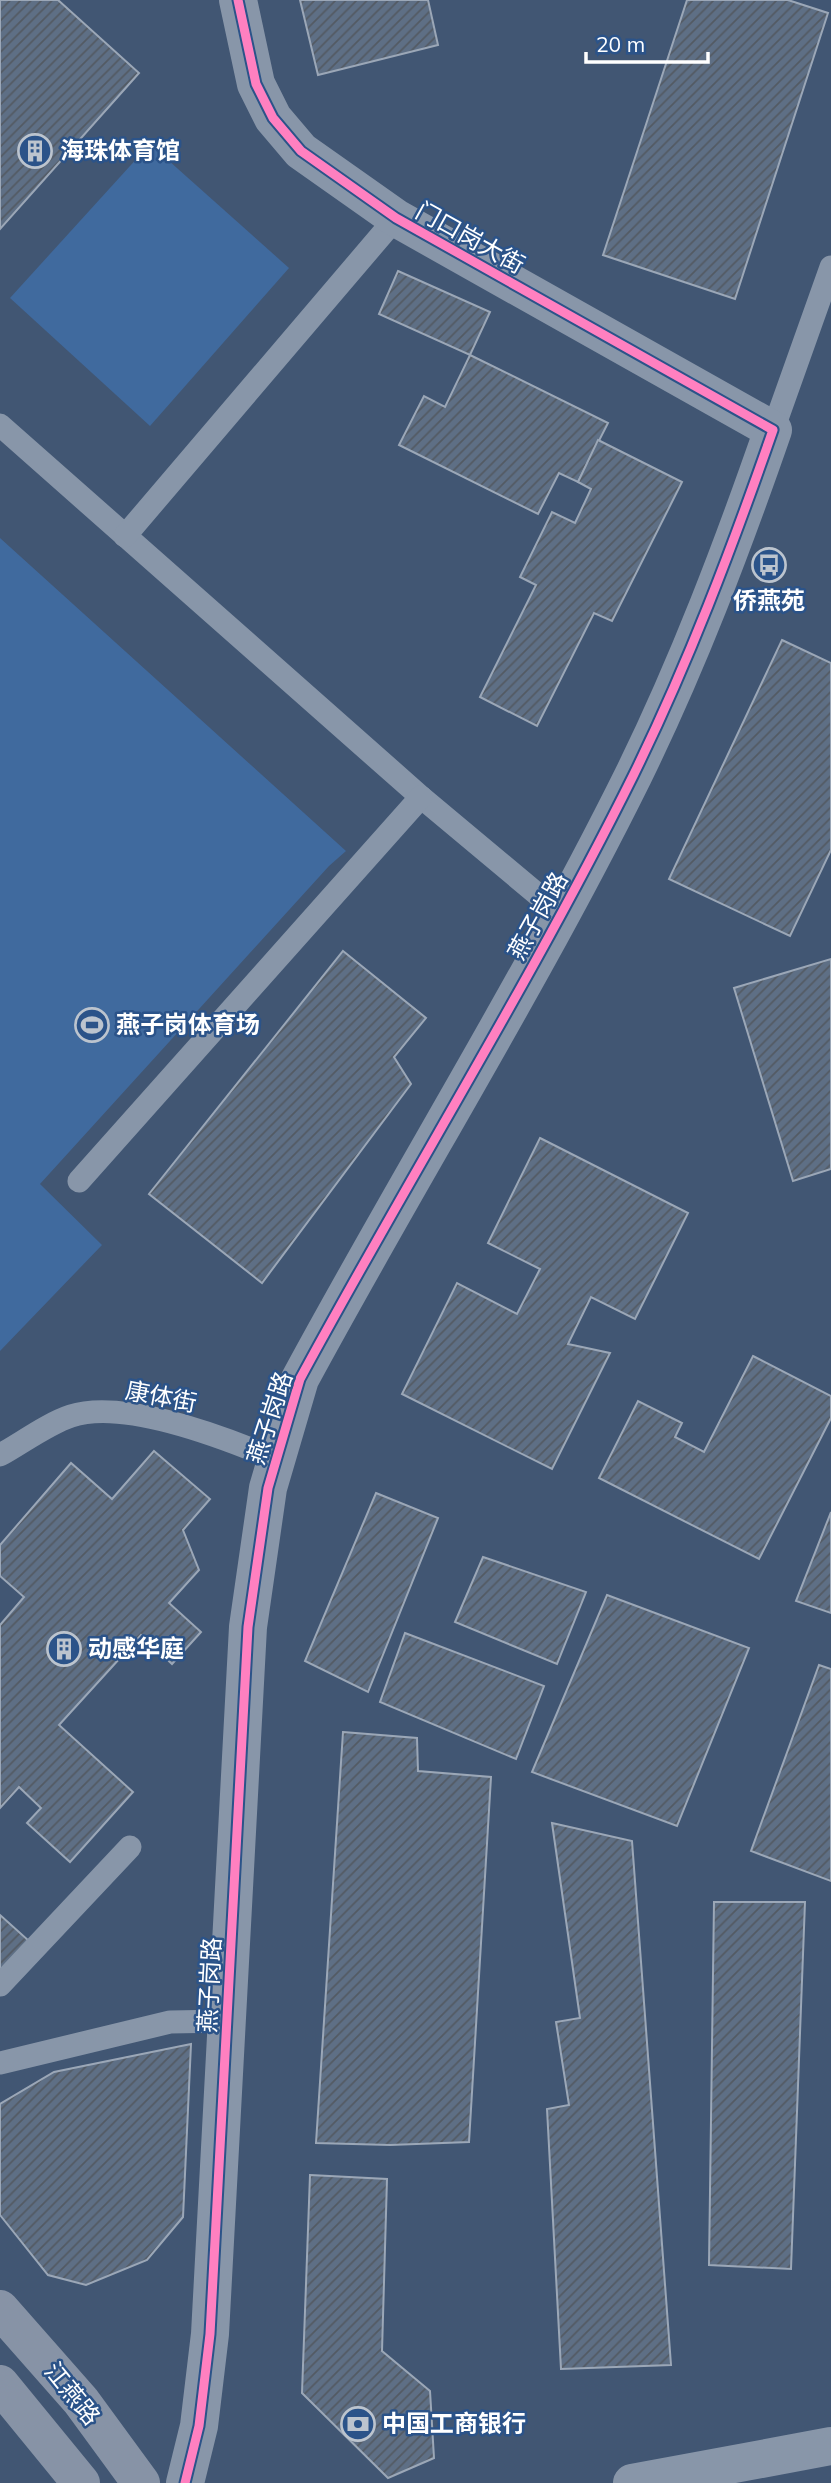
<svg xmlns="http://www.w3.org/2000/svg" width="831" height="2483" font-family="Mulish,'Noto Sans SC',sans-serif">
	<defs>
		<pattern id="building-hatch" width="6" height="6" patternUnits="userSpaceOnUse" patternTransform="scale(1.75)"><rect width="6" height="6" fill="#5e6f85"/><path d="M-1 1l2-2M0 6l6-6M5 7l2-2" fill="none" stroke="#535a63"/></pattern>
	</defs>
	<rect width="100%" height="100%" fill="#415673"/>
	<g fill="#406a9e">
		<path d="M150,144L289,268L150,426L10,298Z"/>
		<path d="M0,538L346,851L329,866L40,1184L102,1245L0,1351Z"/>
	</g>
	<g fill="url(#building-hatch)" stroke="#9ba7b7" stroke-width="2">
		<path d="M0,0H58L139,73L0,229Z"/>
		<path d="M300,0H428L438,45L318,75Z"/>
		<path d="M687,0H788L828,13L735,299L603,255Z"/>
		<path d="M398,271L490,312L470,355L379,314Z"/>
		<path d="M470,355L608,423L578,482L559,473L538,514L399,445L424,396L445,407Z"/>
		<path d="M598,440L682,482L612,621L594,613L537,726L480,697L536,585L520,577L552,512L575,523L591,489L578,482Z"/>
		<path d="M782,640L831,663V850L790,936L669,879Z"/>
		<path d="M343,951L426,1018L394,1057L411,1084L262,1283L149,1194Z"/>
		<path d="M831,959V1169L793,1181L734,988Z"/>
		<path d="M540,1138L688,1213L635,1319L591,1297L568,1344L610,1353L552,1469L402,1394L457,1283L517,1314L540,1269L488,1243Z"/>
		<path d="M753,1356L831,1396V1418L759,1559L599,1478L638,1401L682,1423L675,1437L704,1452Z"/>
		<path d="M154,1451L210,1499L183,1530L199,1570L169,1603L201,1632L172,1664L141,1635L59,1725L133,1792L70,1862L27,1823L41,1808L19,1787L0,1808V1625L24,1597L0,1576V1545L71,1463L112,1499Z"/>
		<path d="M376,1493L438,1518L368,1692L305,1661Z"/>
		<path d="M831,1512V1613L796,1601Z"/>
		<path d="M483,1557L586,1592L557,1664L455,1622Z"/>
		<path d="M607,1595L749,1648L677,1826L532,1772Z"/>
		<path d="M405,1633L544,1686L516,1759L380,1702Z"/>
		<path d="M819,1665L831,1669V1881L751,1851Z"/>
		<path d="M343,1732L417,1738L418,1771L491,1777L469,2142L390,2145L316,2143Z"/>
		<path d="M552,1823L632,1841L671,2365L561,2369L547,2109L569,2105L556,2022L580,2018Z"/>
		<path d="M714,1902H805L791,2269L709,2265Z"/>
		<path d="M0,1915L29,1941L0,1973Z"/>
		<path d="M191,2044L183,2217L147,2260L86,2285L48,2275L0,2215V2104L54,2072Z"/>
		<path d="M310,2175L387,2179L382,2351L430,2391L434,2458L388,2478L302,2393Z"/>
	</g>
	<g fill="none" stroke-linecap="round" stroke-linejoin="round">
		<g stroke="#8896a9" stroke-width="23">
			<path d="M0,425L421,797L561,914"/>
			<path d="M773,430L831,267"/>
			<path d="M125,536L396,218"/>
			<path d="M79,1181L421,797"/>
			<path d="M0,1455C22,1443 47,1424 71,1416C124,1399 225,1438 275,1459"/>
			<path d="M0,1985L130,1847"/>
			<path d="M0,2063L170,2022L227,2021"/>
		</g>
		<g stroke="#8896a9" stroke-width="38">
			<path d="M185,2483L199,2426L210,2334L248,1627L268,1488L300,1379C409,1177 531,982 633,776C688,664 732,548 773,430L396,218L301,151L273,118L256,84L238,0"/>
			<path d="M632,2483L831,2446"/>
		</g>
		<g stroke="#8793a6" stroke-width="38">
			<path d="M0,2309L81,2401L141,2483"/>
			<path d="M0,2384L81,2483"/>
		</g>
		<g stroke="#2b5389" stroke-width="13">
			<path id="cycleway" d="M185,2483L199,2426L210,2334L248,1627L268,1488L300,1379C409,1177 531,982 633,776C688,664 732,548 773,430L396,218L301,151L273,118L256,84L238,0"/>
		</g>
		<use href="#cycleway" stroke="#ff80c0" stroke-width="9"/>
	</g>
	<defs>
		<g id="building-ring" transform="scale(1.75)"><circle r="9.5" fill="#2b5389" stroke="#bcc4ce" stroke-width="1.5"/><path d="M-4-6H4V6H1V3H-1V6H-4ZM-2.5-4.3h1.7v1.8h-1.7ZM.8-4.3h1.7v1.8H.8ZM-2.5-1h1.7V.8h-1.7ZM.8-1h1.7V.8H.8Z" fill="#bcc4ce"/></g>
		<g id="bus-ring" transform="scale(1.75)"><circle r="9.5" fill="#2b5389" stroke="#bcc4ce" stroke-width="1.5"/><path d="M-5-6H5V4H4V6H2V4H-2V6H-4V4H-5ZM-3.5-4V0h7V-4ZM-3.5 1.2v1.5H-2V1.2ZM2 1.2v1.5H3.5V1.2Z" fill="#bcc4ce"/></g>
		<g id="stadium-ring" transform="scale(1.75)"><circle r="9.5" fill="#2b5389" stroke="#bcc4ce" stroke-width="1.5"/><path d="M0-5a6.5 5 0 1 0 0 10a6.5 5 0 1 0 0-10ZM-3.5-1.8h7v3.6h-7Z" fill="#bcc4ce"/></g>
		<g id="bank-ring" transform="scale(1.75)"><circle r="9.5" fill="#2b5389" stroke="#bcc4ce" stroke-width="1.5"/><path d="M-6-4H6V4H-6ZM0-2.3a2.3 2.3 0 1 0 0 4.6a2.3 2.3 0 1 0 0-4.6Z" fill="#bcc4ce"/></g>
	</defs>
	<g fill-rule="evenodd">
		<use href="#building-ring" x="35" y="151"/>
		<use href="#bus-ring" x="769" y="565"/>
		<use href="#stadium-ring" x="92" y="1025"/>
		<use href="#building-ring" x="64" y="1649"/>
		<use href="#bank-ring" x="358" y="2424"/>
	</g>
	<g text-anchor="middle" stroke-width="5" stroke-linejoin="round" paint-order="stroke">
		<g font-size="24" font-weight="bold" fill="#fff" stroke="#2b5389" text-anchor="start">
			<text x="60" y="159">海珠体育馆</text>
			<text x="769" y="609" text-anchor="middle">侨燕苑</text>
			<text x="116" y="1033">燕子岗体育场</text>
			<text x="88" y="1657">动感华庭</text>
			<text x="382" y="2432">中国工商银行</text>
		</g>
		<g font-size="24" fill="#fff" stroke="#2b5389">
			<text transform="translate(470 238) rotate(29)" y="8">门口岗大街</text>
			<text transform="translate(538 916) rotate(-61)" y="8">燕子岗路</text>
			<text transform="translate(161 1397) rotate(11)" y="8">康体街</text>
			<text transform="translate(270 1418) rotate(-72)" y="8">燕子岗路</text>
			<text transform="translate(210 1985) rotate(-87)" y="8">燕子岗路</text>
			<text transform="translate(72 2394) rotate(51)" y="8">江燕路</text>
		</g>
	</g>
	<path d="M586 52v10h122v-10" fill="none" stroke="#ffffff" stroke-width="3.5"/>
	<text x="596" y="52" font-size="21" fill="#ffffff" stroke="#2b5389" stroke-width="5" paint-order="stroke">20 m</text>
</svg>
